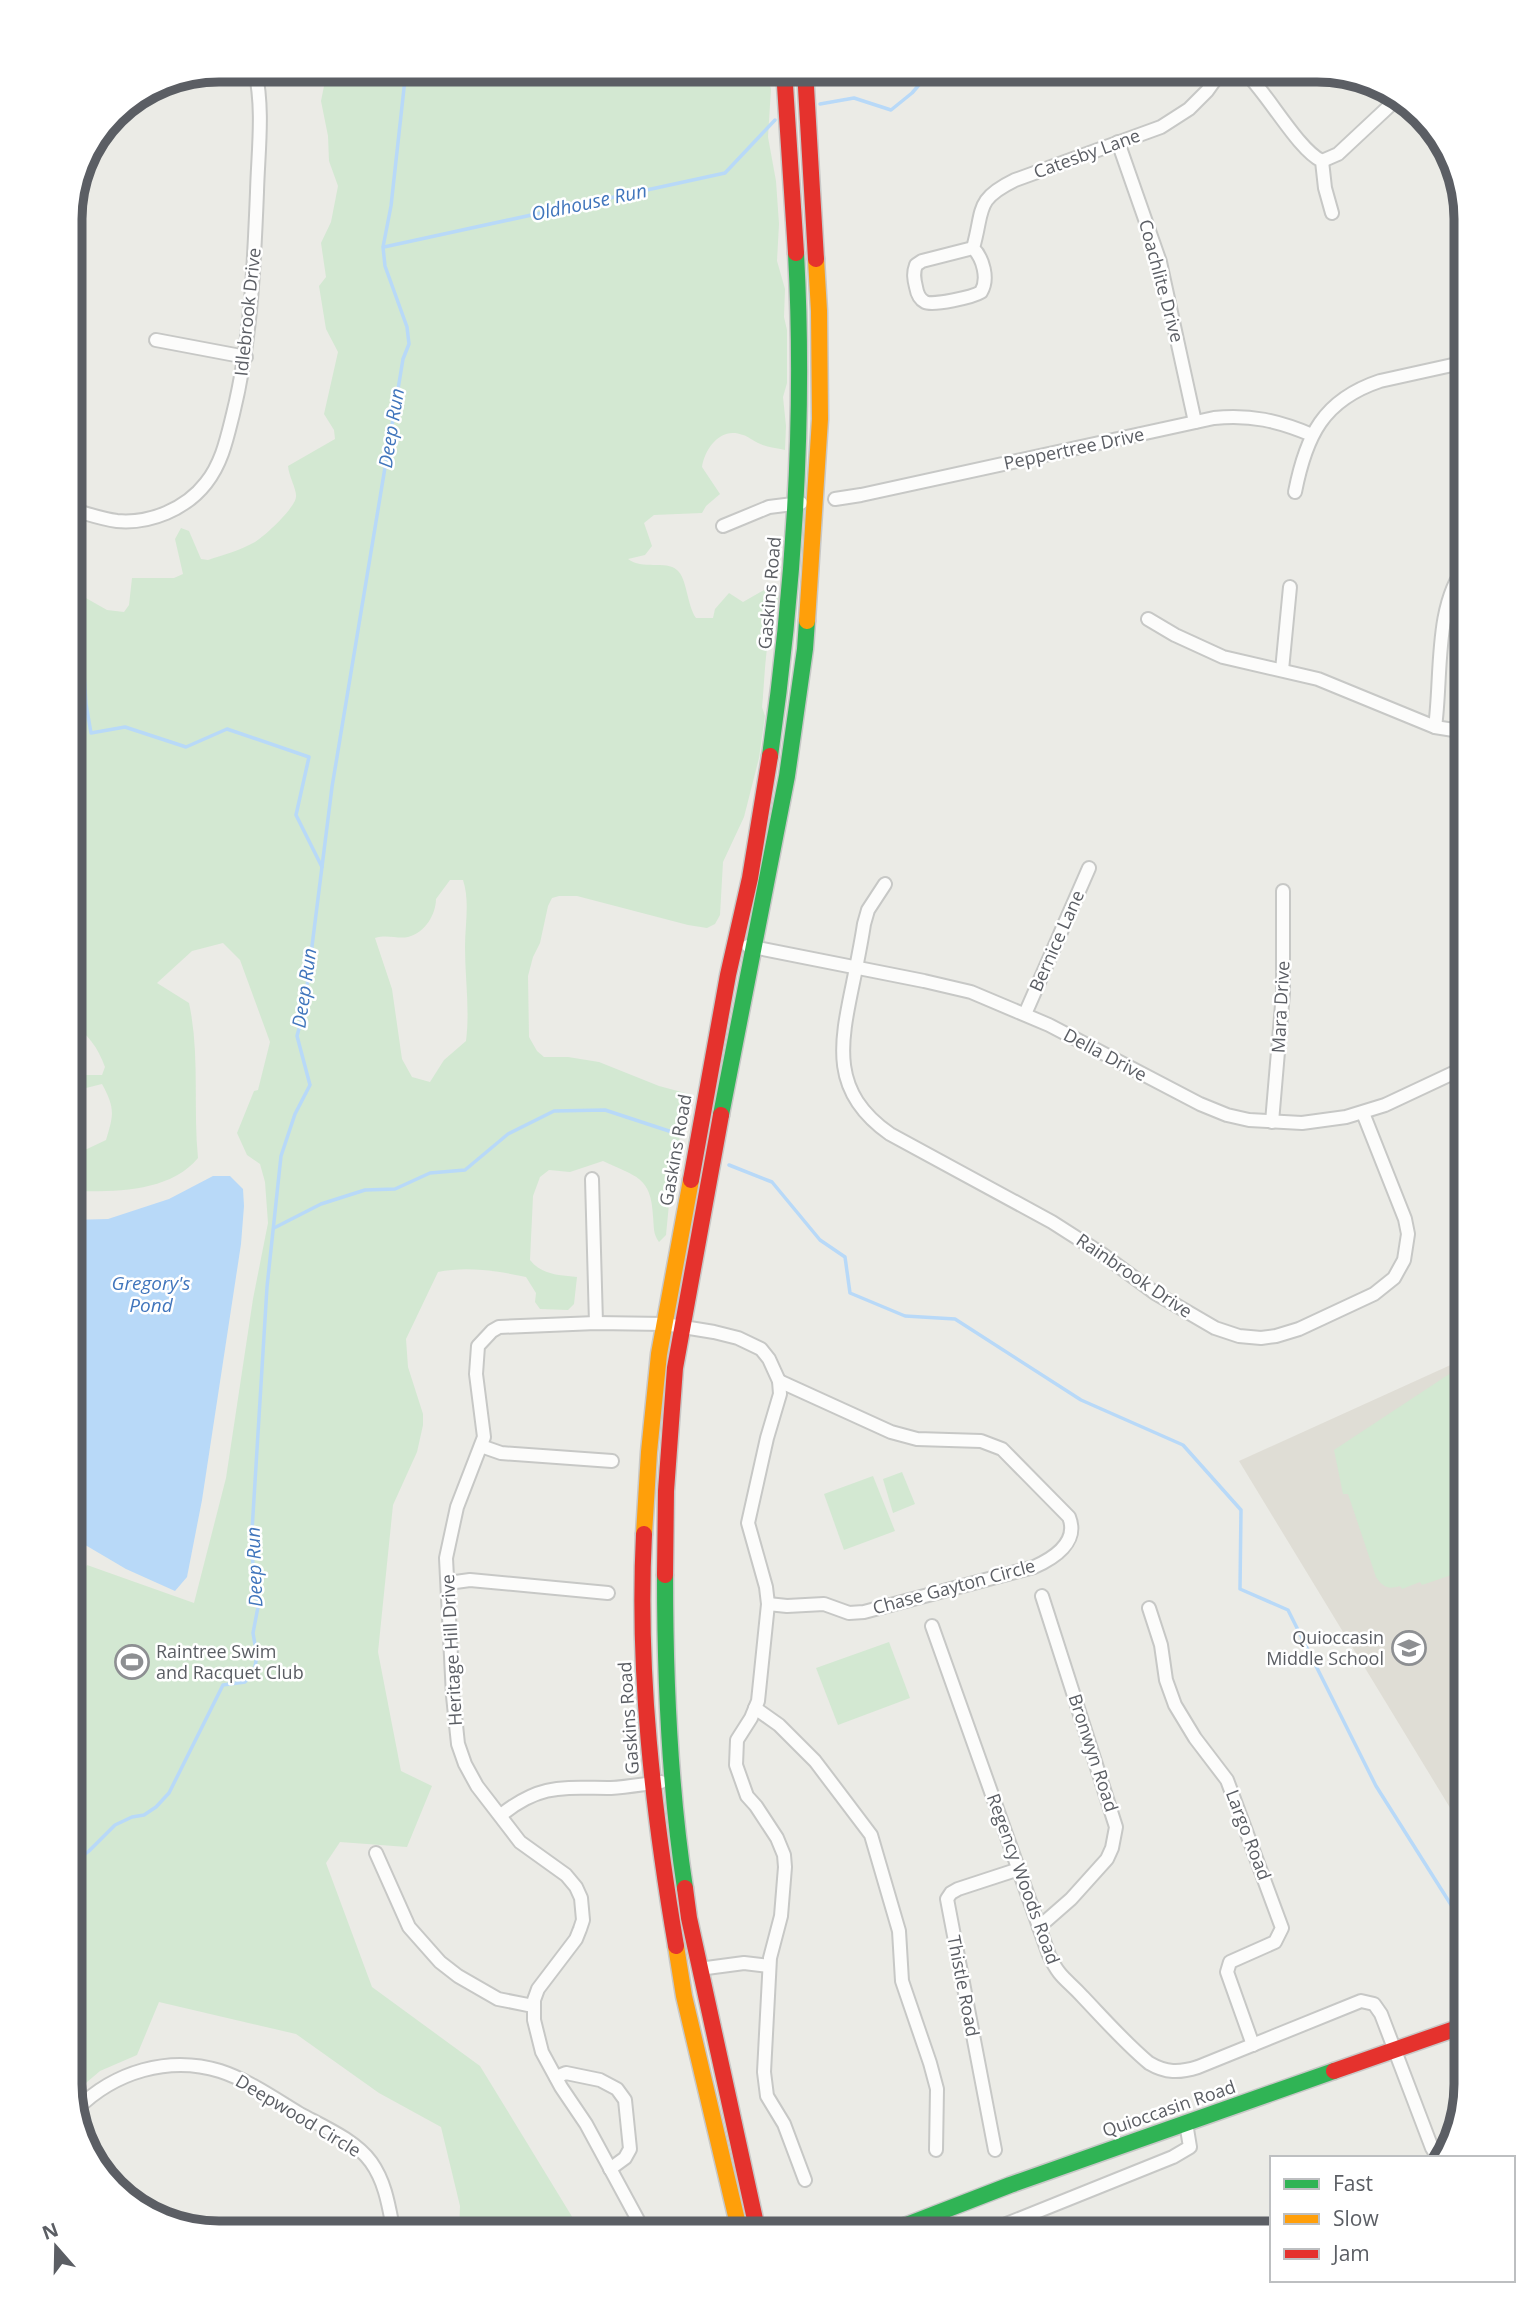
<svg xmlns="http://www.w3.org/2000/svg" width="1536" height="2303" font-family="'Open Sans',sans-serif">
	<rect width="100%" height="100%" fill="#ebebe6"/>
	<path fill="#dfddd5" d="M1466,1358V1834L1239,1461Z"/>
	<g fill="#d3e8d2" fill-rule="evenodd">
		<path d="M324,70H765L771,89L768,137L776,181L779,224L777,261L785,289L784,317L787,330V383L783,397L786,426L785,450C776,448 766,447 758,443C753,441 748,436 743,435C721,426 705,448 702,467L720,494L706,506L702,513L654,515L644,523L652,546L645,555L628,559C642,570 666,560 677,570C687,578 687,605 696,618H713L715,609L729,593L743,602L764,590H773L782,598C764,629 766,671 762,707L765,716L759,758L744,817L723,862L720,915L715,924L707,928L688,925L577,896H559L552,898L548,906L540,943L533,957L528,976L529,1037L537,1051L544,1057H568L599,1062L659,1086L689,1094L686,1109L680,1122L678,1182L669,1204L666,1235L659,1242C653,1234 654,1227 653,1216C651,1176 636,1177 603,1161L570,1172L549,1170L540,1177L533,1196L530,1260C542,1275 559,1275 577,1277L574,1304L568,1310L540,1309L535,1302L536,1293L526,1277C498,1271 467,1266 438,1272L406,1339L408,1367L423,1414V1425L417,1452L393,1505L378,1652L401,1771L432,1786L407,1847L340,1842L326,1863L372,1987L480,2066L582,2233H459L460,2206L441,2127L379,2093L296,2034L159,2002L137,2055L100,2071L73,2094L70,2084V1840L80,1832L70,1834V1552L76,1553L86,1567L87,1565L194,1603L226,1478L253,1299L268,1223L265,1182L260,1164L247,1155L237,1133L254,1091L258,1090L270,1042L240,960L223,943L192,951L157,983L189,1003C200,1053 193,1107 198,1158C169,1193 112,1192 70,1191V1149H87L106,1140C114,1114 115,1108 102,1084L70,1092V1075H102L105,1067C98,1048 88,1033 70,1023V589L107,610L124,612L129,605L132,578H174L183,574L175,539L181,528L189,531L201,559L208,560C223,555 241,550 255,542C265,536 295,508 296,497C297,490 289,477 288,466L335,439L334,430L324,414L338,352L326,329L319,286L326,277L321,243L331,222L338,186L329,161L328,136L321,101L325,81ZM450,880H463C470,901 465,925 465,947C465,979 470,1010 466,1041L444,1060L430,1082L412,1077L402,1059L392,989L375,938C387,934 397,939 408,937C425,933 436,914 436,899Z"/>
		<path d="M1466,1363V1570L1422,1585L1420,1582L1402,1589L1400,1586C1388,1590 1383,1587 1376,1577L1348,1494H1343L1334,1450Z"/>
		<path d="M902,1472L915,1504L893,1513L883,1479Z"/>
		<path d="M873,1476L895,1531L844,1550L824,1494Z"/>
		<path d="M889,1642L910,1698L838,1725L816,1668Z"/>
	</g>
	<path fill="#b8d9f8" d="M213,1176H230L243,1189L244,1206L241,1244L202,1500L187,1577L175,1591L126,1569L70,1536V1220L108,1219L169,1199Z"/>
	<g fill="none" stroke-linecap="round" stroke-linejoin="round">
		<g stroke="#b8d9f8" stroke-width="3.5">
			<path d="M1026,70H1028"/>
			<path d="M820,104L854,98L891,110L912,93L932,70"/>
			<path d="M384,247L725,173L775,120"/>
			<path d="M70,658L84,674L86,704L91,733L125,727L186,747L227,729L309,757L296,815L322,867"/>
			<path d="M729,1165L772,1182L820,1240L845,1257L850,1293L905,1316L955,1319L1081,1400L1183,1445L1241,1510L1240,1589L1288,1610L1376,1786L1460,1919L1466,1926"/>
			<path d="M274,1228L321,1204L365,1190L395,1189L430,1173L465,1170L508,1134L554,1111L605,1110L675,1133"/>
			<path d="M70,1866L89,1851L115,1825L132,1817L144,1815L156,1807L169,1793L223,1685L245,1682L254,1671L257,1656L253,1633L258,1607L251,1547L267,1287L281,1156L295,1114L310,1085L297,1036L304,1010L332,787L403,359L409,344L407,327L385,266L383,247L391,206L406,70"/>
		</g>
		<g stroke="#c7c8c6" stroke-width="16">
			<g id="street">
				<path d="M1243,70C1267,92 1298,150 1322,161L1325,188L1332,213"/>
				<path d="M1118,142L1160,262L1195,422"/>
				<path d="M1322,161L1338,154L1399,97"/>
				<path d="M973,248C983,258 989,279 981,292C973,297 933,306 925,302C919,299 917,293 916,287C914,279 913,273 916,265L922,261L973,248C984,210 974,200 1015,180L1161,127L1189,109L1207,91L1222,70"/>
				<path d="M156,340L246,357"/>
				<path d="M1295,492C1306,436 1323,400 1380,381L1466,362"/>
				<path d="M835,499L861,495L1214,418C1250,414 1279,421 1312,435"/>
				<path d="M70,509C85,513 101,519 117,521C150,524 186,509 206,483C222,463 227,438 233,414C251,341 254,267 257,192C258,152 264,110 255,70"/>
				<path d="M723,526L769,507L801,503"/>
				<path d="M1148,619L1175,635L1223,657L1318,679L1435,727L1466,732"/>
				<path d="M1282,670L1290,587"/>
				<path d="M1435,727C1442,678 1434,605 1466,566"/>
				<path d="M885,884L868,910L864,924C861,944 857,963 853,983C840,1045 830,1092 890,1134L1052,1222L1102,1254L1155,1293L1215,1328L1239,1336L1261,1338L1276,1336L1299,1329L1374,1294L1394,1278L1404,1260L1408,1234L1405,1219L1363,1113"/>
				<path d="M1465,941L1466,942"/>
				<path d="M748,946L924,981L971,992L1049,1025L1200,1104L1227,1115L1249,1120L1302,1123L1346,1117L1385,1105L1466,1067"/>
				<path d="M1025,1014L1089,868"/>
				<path d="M1272,1122L1283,993V891"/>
				<path d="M592,1179L596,1323"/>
				<path d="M481,1446L501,1453L612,1461"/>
				<path d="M448,1583L470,1580L608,1593"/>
				<path d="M768,1604L787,1606L824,1604L849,1613L864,1612L1034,1567C1054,1558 1079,1542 1069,1517L1002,1449L981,1441L917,1439L891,1432L779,1381"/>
				<path d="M1149,1608L1161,1645L1166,1680L1175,1705L1195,1738L1227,1780L1282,1928L1275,1942L1230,1962L1227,1972L1253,2045"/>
				<path d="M932,1626L1049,1955C1060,1979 1067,1979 1083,1997C1104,2019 1125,2043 1149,2063C1166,2073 1179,2073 1198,2067L1361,2001L1374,2004L1381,2014L1432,2148L1438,2158"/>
				<path d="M755,1708L779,1725L815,1761L871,1835L899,1931L902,1981L930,2063L937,2089L936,2150"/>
				<path d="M501,1815C541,1783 563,1788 611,1788C627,1787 644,1784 661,1782"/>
				<path d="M376,1853L409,1927L440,1962L458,1976L498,1999L533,2006"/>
				<path d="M1039,1927L1071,1899L1107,1859L1112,1848L1116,1827L1042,1596"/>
				<path d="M699,1969L744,1963L769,1966"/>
				<path d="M556,2077L566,2073L600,2080L617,2089L625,2100L630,2149L625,2158L610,2169"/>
				<path d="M77,2109C114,2072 169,2055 220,2071C248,2080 275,2099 300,2114C324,2127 355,2140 371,2162C386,2183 389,2208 394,2233"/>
				<path d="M995,2150L947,1899L951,1893L958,1889L1019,1869"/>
				<path d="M645,2233L586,2124L561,2087L542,2052L534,2020V2000L538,1989L576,1939L580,1929L583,1920L581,1898L576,1887L566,1875L520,1842L477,1786L465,1764L458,1744L453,1696L446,1558L457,1507L484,1437L476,1374L478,1346L492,1331L499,1327L596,1323L665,1324L714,1332L738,1338L761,1349L769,1359L779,1381L780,1394L767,1438L748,1523L766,1587L768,1604L758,1701L751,1718L737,1740L736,1765L747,1796L756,1806L777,1838L784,1855L785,1867L781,1916L770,1958L764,2072L767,2096L784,2124L805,2180"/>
				<path d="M984,2233L1173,2157L1190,2147L1186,2123"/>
			</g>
		</g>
		<g stroke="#c8c8c7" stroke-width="19">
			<g id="fast">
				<path d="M770,756C794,589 805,421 796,253"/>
				<path d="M721,1115L787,776L805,649L807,621"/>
				<path d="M665,1575C665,1680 669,1785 685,1888"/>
				<path d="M886,2233L1010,2185L1334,2071"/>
			</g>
		</g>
		<g stroke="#c8c8c7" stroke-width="19">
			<g id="slow">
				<path d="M807,621L820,419L819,311L816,259"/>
				<path d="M644,1534L649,1452L659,1354L691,1180"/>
				<path d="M676,1946L684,1996L740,2233"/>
			</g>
		</g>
		<g stroke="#c8c8c7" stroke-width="19">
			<g id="jam">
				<path d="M784,70L796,253"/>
				<path d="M805,70L816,259"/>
				<path d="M691,1180L728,975L750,878L770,756"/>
				<path d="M644,1534C637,1671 653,1811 676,1946"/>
				<path d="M665,1575L666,1491L675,1368L721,1115"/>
				<path d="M685,1888L689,1918L758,2233"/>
				<path d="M1334,2071L1466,2025"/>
			</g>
		</g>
		<use href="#street" stroke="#fcfcfb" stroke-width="12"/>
		<use href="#fast" stroke="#30b455" stroke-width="16"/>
		<use href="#slow" stroke="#ff9f0a" stroke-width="16"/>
		<use href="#jam" stroke="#e5322d" stroke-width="16"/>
	</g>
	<defs>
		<g id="school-ring" transform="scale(1.75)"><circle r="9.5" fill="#fff" stroke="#8d8f92" stroke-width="1.5"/><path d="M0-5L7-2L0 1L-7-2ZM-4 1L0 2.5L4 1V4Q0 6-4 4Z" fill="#8d8f92"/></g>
		<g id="stadium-ring" transform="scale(1.75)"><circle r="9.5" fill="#fff" stroke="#8d8f92" stroke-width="1.5"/><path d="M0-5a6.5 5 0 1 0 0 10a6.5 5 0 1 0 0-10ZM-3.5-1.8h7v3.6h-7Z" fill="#8d8f92"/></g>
	</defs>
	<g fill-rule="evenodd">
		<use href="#school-ring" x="1409" y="1648"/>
		<use href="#stadium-ring" x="132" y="1662"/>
	</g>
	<g text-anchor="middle" stroke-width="5" stroke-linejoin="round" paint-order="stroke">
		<g font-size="18" fill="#5b5e64" stroke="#fff">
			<text transform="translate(1087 154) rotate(-20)" y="6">Catesby Lane</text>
			<text transform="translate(1161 281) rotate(75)" y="6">Coachlite Drive</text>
			<text transform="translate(248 312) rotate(-84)" y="6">Idlebrook Drive</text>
			<text transform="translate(1074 449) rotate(-12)" y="6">Peppertree Drive</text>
			<text transform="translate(770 593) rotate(-85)" y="6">Gaskins Road</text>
			<text transform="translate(1057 941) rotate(-66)" y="6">Bernice Lane</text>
			<text transform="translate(1281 1007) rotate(-87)" y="6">Mara Drive</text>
			<text transform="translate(1105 1055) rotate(28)" y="6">Della Drive</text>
			<text transform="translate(676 1150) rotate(-80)" y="6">Gaskins Road</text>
			<text transform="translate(1134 1276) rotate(34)" y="6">Rainbrook Drive</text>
			<text transform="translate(954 1587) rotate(-15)" y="6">Chase Gayton Circle</text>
			<text transform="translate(452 1650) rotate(-93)" y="6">Heritage Hill Drive</text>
			<text transform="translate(629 1718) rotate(-94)" y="6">Gaskins Road</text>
			<text transform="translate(1093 1753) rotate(72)" y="6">Bronwyn Road</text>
			<text transform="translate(1248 1835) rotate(69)" y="6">Largo Road</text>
			<text transform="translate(1023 1879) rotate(70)" y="6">Regency Woods Road</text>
			<text transform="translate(963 1986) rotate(79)" y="6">Thistle Road</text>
			<text transform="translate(1169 2109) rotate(-19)" y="6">Quioccasin Road</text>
			<text transform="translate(298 2116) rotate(31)" y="6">Deepwood Circle</text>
		</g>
		<g font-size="18" fill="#5b5e64" stroke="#fff" text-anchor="end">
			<text x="1384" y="1644">Quioccasin<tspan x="1384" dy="21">Middle School</tspan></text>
			<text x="156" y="1658" text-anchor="start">Raintree Swim<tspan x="156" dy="21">and Racquet Club</tspan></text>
		</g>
		<g font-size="19" font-style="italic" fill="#4075bc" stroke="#fff">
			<text transform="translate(589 202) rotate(-12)" y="7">Oldhouse Run</text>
			<text transform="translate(391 428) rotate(-81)" y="7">Deep Run</text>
			<text transform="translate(304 988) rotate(-82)" y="7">Deep Run</text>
			<text x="151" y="1290">Gregory's<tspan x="151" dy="22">Pond</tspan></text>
			<text transform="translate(254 1567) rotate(-92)" y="7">Deep Run</text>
		</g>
	</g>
	<path d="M0 0H1536V2303H0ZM219 82H1317A137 137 0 0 1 1454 219V2084A137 137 0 0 1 1317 2221H219A137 137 0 0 1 82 2084V219A137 137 0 0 1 219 82Z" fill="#fff" fill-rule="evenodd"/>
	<path fill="none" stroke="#5b5e64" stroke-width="9" d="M219 82H1317A137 137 0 0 1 1454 219V2084A137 137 0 0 1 1317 2221H219A137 137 0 0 1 82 2084V219A137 137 0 0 1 219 82Z"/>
	<rect x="1270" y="2156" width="245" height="126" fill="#ffffff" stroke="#bdbfc1" stroke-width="2"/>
	<rect x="1284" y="2179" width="35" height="10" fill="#30b455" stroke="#bdbfc1" stroke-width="2"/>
	<text x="1333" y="2191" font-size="21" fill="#5b5e64">Fast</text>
	<rect x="1284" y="2214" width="35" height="10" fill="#ff9f0a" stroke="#bdbfc1" stroke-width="2"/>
	<text x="1333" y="2226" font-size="21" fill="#5b5e64">Slow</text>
	<rect x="1284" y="2249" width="35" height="10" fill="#e5322d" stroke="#bdbfc1" stroke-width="2"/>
	<text x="1333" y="2261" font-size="21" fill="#5b5e64">Jam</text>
	<g transform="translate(56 2247) rotate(340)" stroke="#ffffff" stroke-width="5" paint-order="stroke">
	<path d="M0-5L12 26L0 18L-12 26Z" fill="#5b5e64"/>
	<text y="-10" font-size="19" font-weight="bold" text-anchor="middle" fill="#5b5e64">N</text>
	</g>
</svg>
